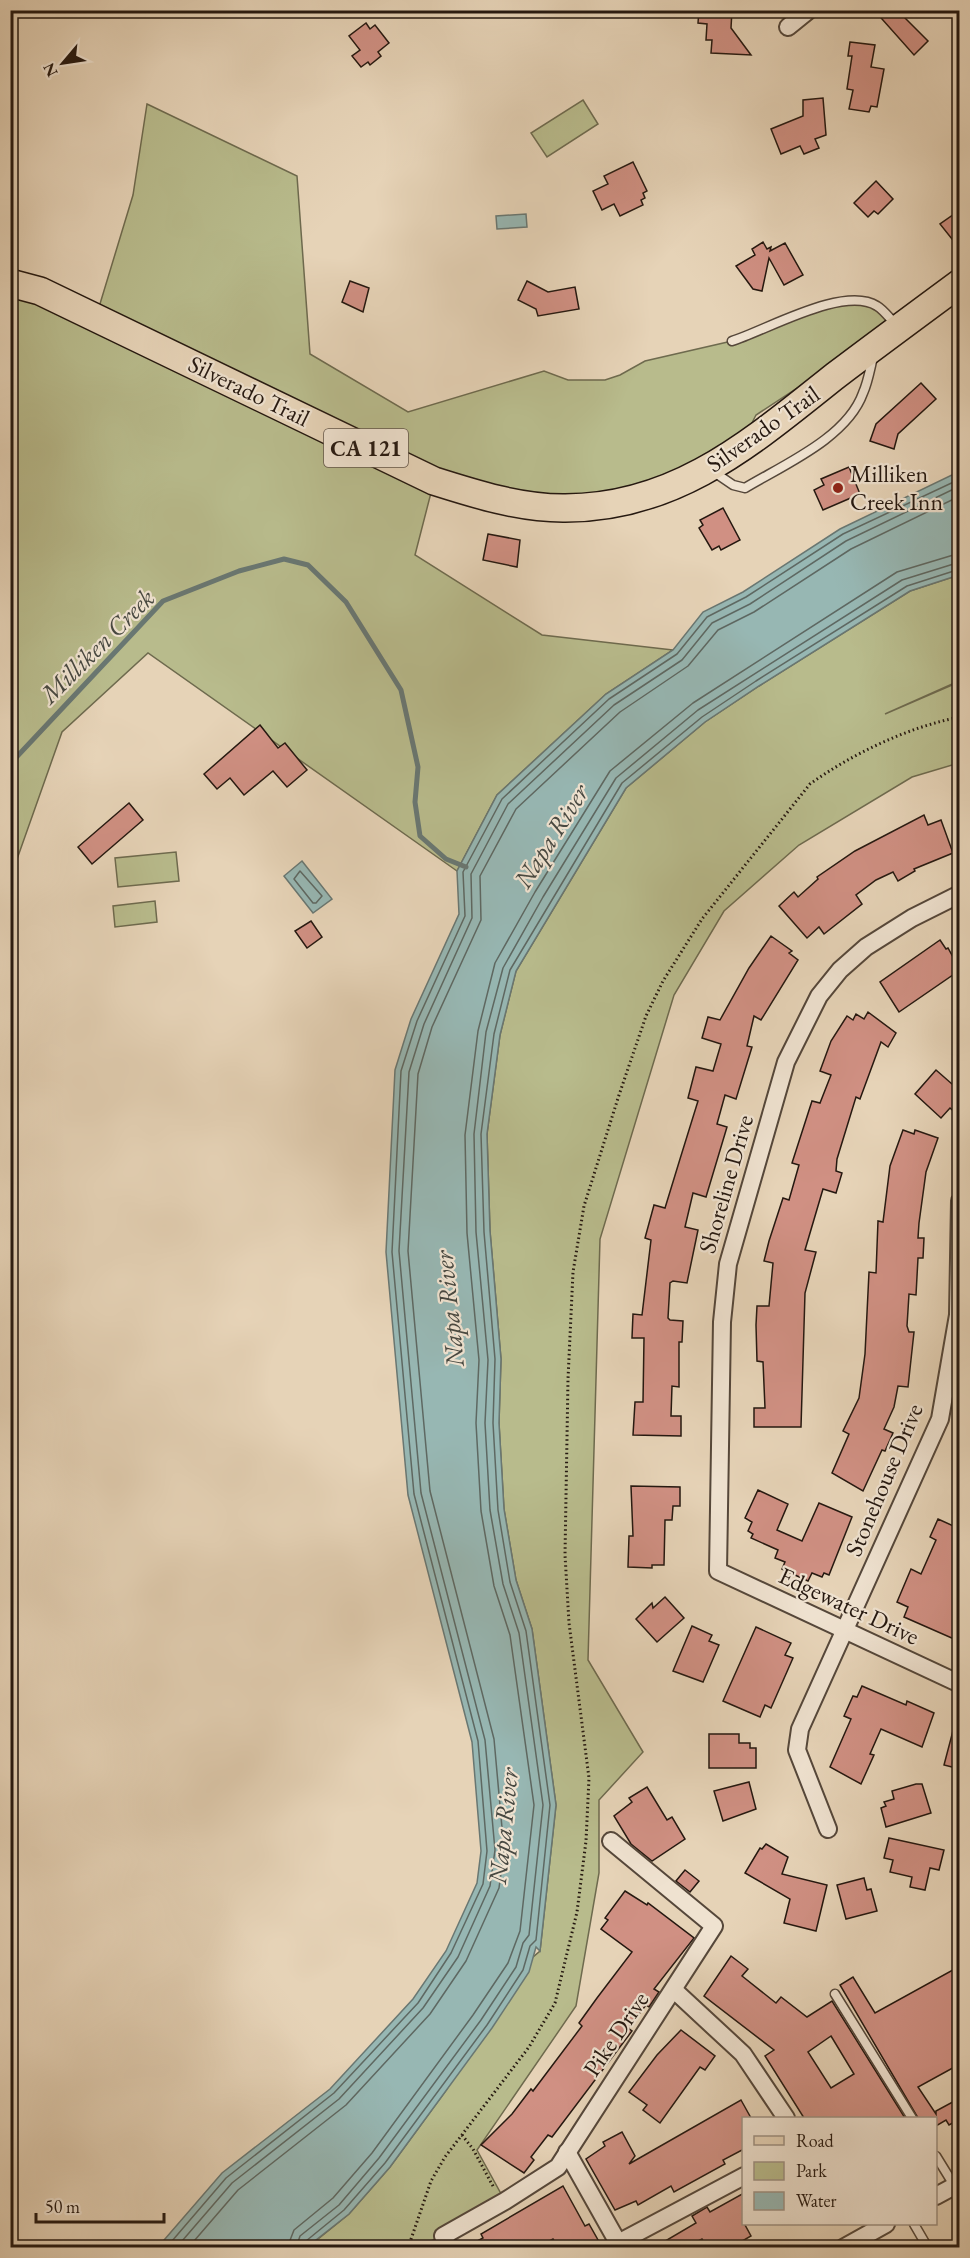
<svg xmlns="http://www.w3.org/2000/svg" width="970" height="2258" font-family="'EB Garamond',serif">
	<rect width="100%" height="100%" fill="#e6d3b7"/>
	<filter id="stains"><feTurbulence type="fractalNoise" baseFrequency=".00333" numOctaves="4"/><feColorMatrix values="0 0 0 0 .2 0 0 0 0 .09 0 0 0 0 .02 0 0 0 .5 -.17"/></filter>
	<radialGradient id="worn" r=".72"><stop offset=".6" stop-color="#630" stop-opacity="0"/><stop offset="1" stop-color="#630" stop-opacity=".3"/></radialGradient>
	<g fill="#b8bb8c" stroke="#6e6a4e" stroke-width="1.5">
		<path d="M583,100L598,124L547,157L531,133Z"/>
		<path d="M147,104L297,176L310,354L408,412L544,371L568,380H605L620,375L645,361L732,341L812,309L863,300L898,322L756,415L736,454L600,506L434,481L415,555L542,635L673,650L606,694L497,795L457,871L148,653L62,732L16,862L11,865L10,285L96,317L133,195Z"/>
		<path d="M959,575V681L885,714L959,682V763L912,777L799,845L724,911L674,995L600,1239L588,1660L643,1752L599,1800V1873L576,2006L477,2150L505,2201L443,2236L423,2244L422,2247L307,2248L349,2214L390,2167L447,2089L501,1984L540,1951L556,1805L532,1629L516,1580L504,1509L499,1423L501,1359L490,1231L487,1134L500,1035L516,971L626,788L705,722L759,686L910,591Z"/>
		<path d="M176,852L179,881L118,887L115,858Z"/>
		<path d="M155,901L157,922L115,927L113,906Z"/>
	</g>
	<g fill="#97b7b3" stroke="#697772" stroke-width="1.5">
		<path d="M526,214L527,227L497,229L496,216Z"/>
		<path d="M956,473H959V575L910,591L759,686L705,722L626,788L516,971L500,1035L487,1134L490,1231L501,1359L499,1423L504,1509L516,1580L532,1629L556,1805L540,1951L536,1947L529,1972L492,2028L390,2167L349,2214L307,2247H158L222,2173L330,2089L413,1999L446,1951L477,1883L481,1851L472,1742L408,1495L386,1252L395,1070L411,1019L459,914L457,871L497,795L606,694L673,650L703,612L743,592L840,529Z"/>
		<path d="M302,861L332,899L313,913L284,876Z"/>
	</g>
	<g fill="none" stroke-linecap="round" stroke-linejoin="round">
		<g stroke="#5e6862" stroke-width="1.5">
			<path d="M300,871L322,896L316,903H313L294,879Z"/>
			<path d="M166,2248L226,2178L334,2093L418,2003L451,1953L483,1884L487,1851L478,1741L414,1494L392,1252L401,1071L417,1021L465,916L463,872L502,799L609,699L677,654L707,617L746,597L843,534L960,479"/>
			<path d="M176,2248L232,2183L339,2099L423,2008L458,1957L490,1886L495,1850L485,1740L421,1493L399,1251L409,1072L424,1024L472,918L471,874L508,804L614,705L682,660L712,623L750,604L846,541L960,486"/>
			<path d="M188,2248L238,2190L346,2105L430,2014L466,1961L499,1888L504,1850L494,1739L430,1491L408,1251L418,1074L432,1027L481,920L480,876L516,809L620,712L688,666L718,630L754,612L851,549L960,496"/>
			<path d="M287,2248L294,2230L333,2198L372,2153L473,2015L508,1963L520,1931L534,1805L510,1635L494,1586L481,1511L476,1423L479,1360L467,1233L465,1135L478,1031L495,963L535,892L610,771L693,703L897,572L960,553"/>
			<path d="M296,2248L300,2236L339,2205L379,2158L481,2020L516,1967L523,1943L529,1935L543,1805L519,1633L503,1584L490,1510L485,1423L488,1360L476,1232L474,1134L486,1032L503,968L543,897L616,778L698,710L902,580L960,562"/>
			<path d="M304,2248L306,2241L344,2210L385,2163L487,2025L523,1970L530,1946L536,1940L550,1805L526,1631L510,1582L498,1510L493,1423L495,1359L484,1232L481,1134L494,1034L510,970L622,783L702,717L756,681L907,586L960,569"/>
		</g>
		<path stroke="#697772" stroke-width="5" d="M10,764L163,601L239,571L284,559L308,565L346,602L401,690L418,767L415,802L420,836L446,859L466,867"/>
	</g>
	<g fill="#d09083" stroke="#251810" stroke-width="1.5" fill-rule="evenodd">
		<path d="M699,10H732L731,28L751,55L711,53L712,40H706L707,24L698,23Z"/>
		<path d="M874,10H897L928,41L914,55Z"/>
		<path d="M366,23L370,29L375,25L389,43L378,52L381,56L370,65L368,62L361,67L352,56L360,50L349,36Z"/>
		<path d="M850,42L875,45L871,67L884,69L877,107L871,106L869,112L849,109L853,90L847,89L852,56H848Z"/>
		<path d="M823,98L826,135L815,139L819,148L804,154L800,146L781,154L771,129L803,116V100Z"/>
		<path d="M633,162L647,191L643,193L645,198L641,200L643,205L620,216L614,204L602,210L593,191L608,184L604,176Z"/>
		<path d="M876,181L893,199L878,214L874,211L868,217L854,203Z"/>
		<path d="M960,210V249L940,224Z"/>
		<path d="M763,242L767,249L771,247L770,251L785,243L803,275L784,285L769,258L762,291L753,289L736,266L755,255L752,249Z"/>
		<path d="M350,281L369,288L363,312L342,302Z"/>
		<path d="M527,281L548,292L575,287L579,309L538,316L536,309L518,300Z"/>
		<path d="M921,383L936,399L898,434L894,449L870,441L876,424Z"/>
		<path d="M849,467L860,494L823,510L814,490L824,485L821,479Z"/>
		<path d="M723,508L740,540L721,550L719,546L712,550L699,528L703,525L700,520Z"/>
		<path d="M488,534L520,540L517,567L483,560Z"/>
		<path d="M260,725L278,748L285,743L307,770L287,787L273,771L244,795L230,778L217,789L204,774Z"/>
		<path d="M129,803L143,820L92,864L78,847Z"/>
		<path d="M924,815L928,825L941,820L953,853L914,869L915,871L898,881L893,872L876,880L856,895L862,904L824,934L819,927L807,938L779,906L794,892L798,897L818,879L817,877L855,851Z"/>
		<path d="M311,921L322,937L307,948L295,931Z"/>
		<path d="M771,936L792,951L789,953L798,960L761,1020L754,1016L747,1046L752,1047L736,1099L725,1095L717,1124L727,1127L706,1197L693,1193L685,1227L698,1230L687,1283L673,1281L670,1283L668,1318L670,1320L683,1321L682,1342H679V1387L672,1386L671,1416H681V1436L633,1435L635,1402H643L644,1338H632L633,1314L642,1315L651,1240L645,1238L654,1205L665,1208L680,1159L698,1101L688,1098L696,1067L713,1071L721,1044L702,1038L708,1017L720,1020L749,968Z"/>
		<path d="M940,940L946,949L948,948L960,970L899,1012L880,982Z"/>
		<path d="M868,1012L896,1033L888,1047L881,1042L860,1099L856,1097L837,1159L836,1171L842,1173L836,1193L823,1189L805,1250L816,1252L805,1293L801,1427H754V1408H765L763,1362L757,1361L756,1325L757,1306H769L773,1263L764,1261L769,1241L783,1198L789,1200L799,1165L792,1163L812,1101L820,1103L831,1075L820,1071L831,1041L847,1016L853,1020L856,1014L864,1019Z"/>
		<path d="M936,1070L960,1091V1117L950,1108L941,1118L915,1094Z"/>
		<path d="M903,1130L914,1134L915,1130L938,1138L926,1172L919,1223L918,1238H924L923,1258H918L916,1295L909,1294L907,1326L909,1332H914L908,1387L898,1386L894,1407L884,1429L893,1433L885,1451L882,1450L863,1491L832,1473L849,1434L843,1431L859,1398L865,1354L869,1272L876,1273L878,1221L883,1222L890,1166Z"/>
		<path d="M631,1486L680,1487V1506H673L672,1520H665L664,1565H652V1568L628,1567L629,1536H633Z"/>
		<path d="M758,1490L788,1504L777,1530L802,1541L819,1503L852,1517L829,1575L824,1573L822,1577L812,1573L808,1581L782,1569L785,1562L775,1558L778,1550L751,1538L753,1534L748,1531L752,1522L745,1518Z"/>
		<path d="M938,1519L960,1529V1626L954,1639L904,1617L908,1607L897,1602L911,1569L921,1574L936,1540L930,1537Z"/>
		<path d="M665,1597L684,1618L657,1642L636,1619L652,1603L653,1608Z"/>
		<path d="M692,1626L712,1635L709,1641L719,1645L703,1682L673,1671Z"/>
		<path d="M756,1627L791,1643L785,1655L793,1658L771,1708L765,1705L760,1717L723,1701Z"/>
		<path d="M862,1686L906,1705L907,1701L934,1713L922,1747L881,1729L870,1754L874,1755L861,1784L830,1767L851,1719L844,1716L853,1696L857,1697Z"/>
		<path d="M955,1723L960,1724V1769L944,1765Z"/>
		<path d="M709,1734H739V1743H750V1748H756V1768H709Z"/>
		<path d="M749,1782L756,1809L723,1821L714,1791Z"/>
		<path d="M916,1784H922L931,1813L886,1827L881,1808L886,1806L884,1802L894,1799L892,1791Z"/>
		<path d="M647,1787L667,1820L672,1817L685,1839L652,1861L631,1844L614,1816L632,1802L629,1798Z"/>
		<path d="M889,1838L944,1850L939,1870L930,1868L925,1890L910,1887L912,1877L890,1872L893,1860L884,1858Z"/>
		<path d="M766,1844L788,1857L782,1874L827,1885L816,1931L784,1923L790,1899L745,1873L760,1848L762,1849Z"/>
		<path d="M685,1870L699,1881L690,1892L676,1881Z"/>
		<path d="M864,1878L867,1890L871,1889L877,1911L846,1919L837,1885Z"/>
		<path d="M625,1891L647,1905L648,1903L694,1938L654,1989L659,1992L649,2007L646,2005L628,2028L632,2031L552,2137L548,2135L531,2157L534,2160L524,2173L481,2145L512,2114L531,2089L533,2091L582,2026L579,2023L597,1998L632,1952L601,1929L608,1920L605,1918Z"/>
		<path d="M731,1956L748,1969L742,1976L776,2003L781,1997L807,2017L832,2001L905,2118H804L765,2056L774,2050L704,1996ZM831,2036L854,2074L831,2088L808,2052Z"/>
		<path d="M960,1966V2064L918,2087L936,2114V2111L960,2098V2119L949,2125L946,2120L936,2126V2118H918L840,1985L853,1977L875,2013Z"/>
		<path d="M681,2030L715,2056L705,2070L700,2067L660,2123L643,2110L647,2105L629,2092L657,2055Z"/>
		<path d="M741,2100L751,2118H744V2149L723,2160L725,2164L674,2192L671,2186L638,2205L636,2201L615,2210L586,2159L605,2146L603,2142L622,2132L635,2156L629,2164Z"/>
		<path d="M563,2186L585,2226L589,2224L602,2247H558L553,2239L538,2247H466L483,2238L481,2234Z"/>
		<path d="M744,2193V2223L751,2236L732,2247H707L702,2239L687,2247H655L696,2223L692,2216L707,2207L710,2212Z"/>
	</g>
	<g fill="none" stroke-linecap="round" stroke-linejoin="round">
		<g stroke="#55473a" stroke-width="11">
			<g id="lane">
				<path d="M732,341C767,330 844,285 877,306C884,310 890,319 897,326"/>
				<path d="M711,470L733,485L745,488C783,465 847,438 863,393C868,382 870,369 873,357"/>
				<path d="M835,1994L912,2118"/>
				<path d="M936,2156L960,2195"/>
				<path d="M914,2224L928,2248"/>
			</g>
		</g>
		<g stroke="#55473a" stroke-width="20">
			<g id="street">
				<path d="M788,27L809,10"/>
				<path d="M960,894L912,918L866,947L840,970L819,996L786,1062L728,1264L722,1322L718,1571L960,1684"/>
				<path d="M828,1829L797,1750L800,1729L940,1419L958,1315L960,1201"/>
				<path d="M674,1990L743,2054L786,2118"/>
				<path d="M567,2152L621,2248"/>
				<path d="M936,2196L960,2183"/>
				<path d="M618,2243L744,2176"/>
				<path d="M449,2248L443,2236L505,2201L558,2167L714,1926L611,1841"/>
				<path d="M843,2248L886,2224"/>
			</g>
		</g>
		<g stroke="#251810" stroke-width="30">
			<path id="primary" d="M10,283L40,291L434,481C475,494 519,508 563,508C676,509 752,442 835,376C876,345 918,314 960,283"/>
		</g>
		<g stroke="#251810" stroke-width="3" stroke-dasharray="1.5 3" stroke-linecap="butt">
			<path d="M462,2135L473,2149L494,2188"/>
			<path d="M408,2248L431,2181L445,2157L529,2047L555,2003L577,1912L586,1841L589,1778L569,1623L565,1555L568,1379L573,1272L584,1206L619,1095L646,1016L663,981L702,919L810,784C852,754 908,727 960,717"/>
		</g>
		<use href="#lane" stroke="#efe2d0" stroke-width="8"/>
		<use href="#street" stroke="#efe2d0" stroke-width="16"/>
		<use href="#primary" stroke="#e6d3b7" stroke-width="27"/>
	</g>
	<circle fill="#8f2418" stroke="#efe2d0" stroke-width="2" cx="838" cy="488" r="6"/>
	<g text-anchor="middle" stroke-width="4.5" stroke-linejoin="round" paint-order="stroke">
		<rect fill="#efe2d0" stroke="#62554a" stroke-width="1.5" x="324" y="429" width="84" height="38" rx="4.5"/>
		<g font-size="22" font-weight="bold" fill="#251810">
			<text x="366" y="456">CA 121</text>
		</g>
		<g font-size="24" fill="#251810" stroke="#efe2d0">
			<text transform="translate(249 391) rotate(26)" y="8">Silverado Trail</text>
			<text transform="translate(763 429) rotate(-35)" y="8">Silverado Trail</text>
			<text transform="translate(726 1184) rotate(-74)" y="8">Shoreline Drive</text>
			<text transform="translate(884 1480) rotate(-67)" y="8">Stonehouse Drive</text>
			<text transform="translate(849 1606) rotate(25)" y="8">Edgewater Drive</text>
			<text transform="translate(616 2034) rotate(-56)" y="8">Pike Drive</text>
		</g>
		<g font-size="24" fill="#251810" stroke="#efe2d0" text-anchor="start">
			<text x="850" y="482">Milliken<tspan x="850" dy="28">Creek Inn</tspan></text>
		</g>
		<g font-size="26" font-style="italic" fill="#474841" stroke="#efe2d0">
			<text transform="translate(97 646) rotate(-45)" y="9">Milliken Creek</text>
			<text transform="translate(551 836) rotate(-58)" y="9">Napa River</text>
			<text transform="translate(449 1309) rotate(-96)" y="9">Napa River</text>
			<text transform="translate(503 1826) rotate(-84)" y="9">Napa River</text>
		</g>
	</g>
	<rect width="970" height="2258" fill="none" stroke="#e6d3b7" stroke-width="36"/>
	<rect x="12" y="12" width="946" height="2234" fill="none" stroke="#251810" stroke-width="3"/>
	<rect x="18" y="18" width="934" height="2222" fill="none" stroke="#251810" stroke-width="1.5"/>
	<rect x="742" y="2117" width="195" height="108" fill="#efe2d0" stroke="#9e9183" stroke-width="1.5"/>
	<rect x="754" y="2136" width="30" height="9" fill="#e6d3b7" stroke="#9e9183" stroke-width="1.5"/>
	<text x="796" y="2147" font-size="18" fill="#251810">Road</text>
	<rect x="754" y="2162" width="30" height="18" fill="#b8bb8c" stroke="#9e9183" stroke-width="1.5"/>
	<text x="796" y="2177" font-size="18" fill="#251810">Park</text>
	<rect x="754" y="2192" width="30" height="18" fill="#97b7b3" stroke="#9e9183" stroke-width="1.5"/>
	<text x="796" y="2207" font-size="18" fill="#251810">Water</text>
	<g transform="translate(63 63) rotate(241)" stroke="#efe2d0" stroke-width="4.5" paint-order="stroke">
	<path d="M0-4.5L10 22L0 15L-10 22Z" fill="#251810"/>
	<text y="-9" font-size="16" font-weight="bold" text-anchor="middle" fill="#251810">N</text>
	</g>
	<path d="M36 2213v9h128v-9" fill="none" stroke="#251810" stroke-width="3"/>
	<text x="45" y="2213" font-size="18" fill="#251810" stroke="#efe2d0" stroke-width="4.5" paint-order="stroke">50 m</text>
	<rect width="100%" height="100%" filter="url(#stains)"/>
	<rect width="100%" height="100%" fill="url(#worn)"/>
</svg>
